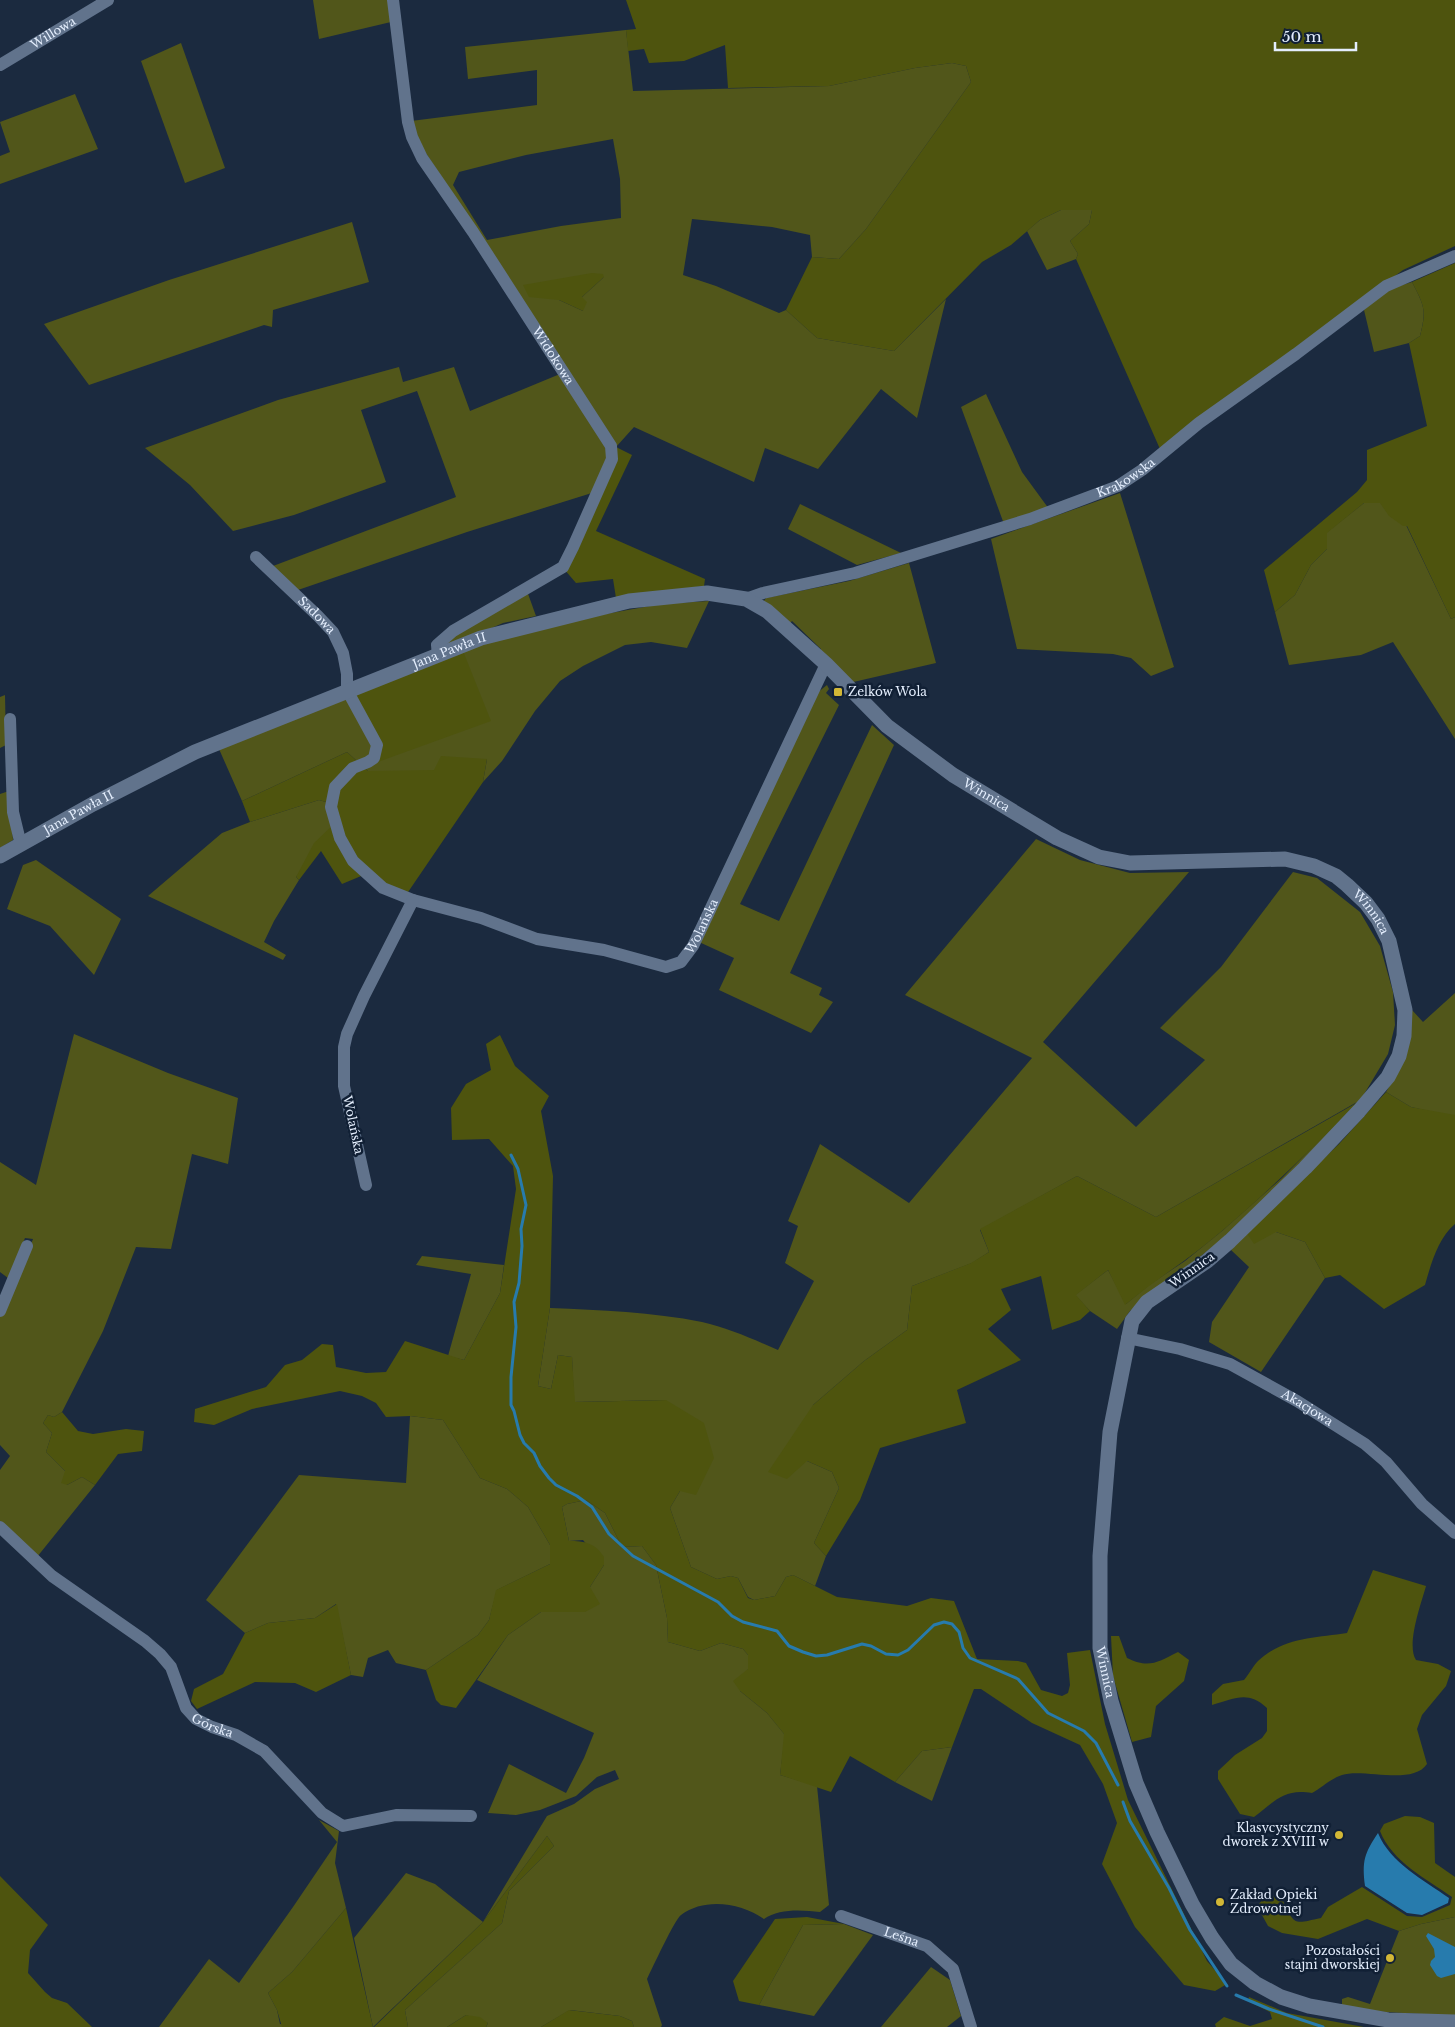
<svg xmlns="http://www.w3.org/2000/svg" width="1455" height="2027" font-family="'Libre Baskerville',serif">
	<rect width="100%" height="100%" fill="#1b2a3f"/>
	<g fill="#51561a" fill-rule="evenodd">
		<path d="M313,0H388L391,22L319,39Z"/>
		<path d="M626,30L633,91L829,86L915,68L952,63L966,66L971,82L866,229L839,259L812,257L810,235L772,227L692,219L683,275L716,286L779,313L786,310L817,338L894,351L946,299L917,418L881,389L818,469L765,448L754,482L634,427L616,447L420,144L411,121L537,105V70L468,79L465,47ZM613,139L620,179L621,218L561,226L487,240L453,185L459,172L526,155ZM604,277L582,297L583,311L559,300Z"/>
		<path d="M181,43L225,168L185,183L141,61Z"/>
		<path d="M75,94L98,149L0,184V156L10,152L0,122Z"/>
		<path d="M1061,210H1092L1089,224L1070,241L1078,254L1076,259L1047,270L1027,231L1040,220Z"/>
		<path d="M352,222L369,282L273,310L272,327L264,325L89,385L44,324L169,280Z"/>
		<path d="M1412,282C1424,306 1427,309 1420,336L1409,343L1374,352L1364,310L1386,290Z"/>
		<path d="M399,367L403,382L454,367L470,411L560,374L605,438L610,456L595,492L467,532L298,590L273,566L456,497L417,391L361,410L386,482L294,515L233,531L190,485L145,448L278,400Z"/>
		<path d="M986,394L1022,472L1049,509L1004,524L961,407Z"/>
		<path d="M1120,493L1174,667L1151,676L1131,658L1113,654L1017,649L991,539Z"/>
		<path d="M1380,502L1390,516L1406,525L1451,619L1455,617V739L1393,642L1361,655L1289,665L1275,612L1295,595L1311,565L1327,549L1326,533L1364,503Z"/>
		<path d="M800,504L901,553L857,565L788,529Z"/>
		<path d="M909,563L936,663L849,683L819,652L821,649L792,621L789,624L763,602L766,598L849,581Z"/>
		<path d="M527,591L536,616L503,623L441,650L451,637Z"/>
		<path d="M709,601L687,648L651,642L625,645L583,666L560,681L535,711L502,761L483,782L487,759L435,771H368L347,752L242,801L219,749L494,639L583,618L661,604Z"/>
		<path d="M827,685L829,689L826,693L839,705L740,904L779,921L872,725L894,745L790,973L822,988L819,995L833,1002L811,1033L719,990L734,958L699,942L817,693Z"/>
		<path d="M5,695L6,745L0,748V697Z"/>
		<path d="M9,791L13,840L0,848V794Z"/>
		<path d="M319,800L326,802L335,824L296,877L299,880L274,921L264,942L286,955L283,960L148,896L222,833L250,822Z"/>
		<path d="M1036,839L1080,860L1130,873L1189,872L1043,1042L1136,1127L1205,1060L1160,1028L1221,967L1293,872L1317,878L1360,912L1380,946L1393,992L1395,1025L1388,1054L1360,1101L1237,1228L1130,1311L1117,1329L1090,1311L1075,1295L1108,1270L1126,1304L1149,1285L1185,1261L1222,1231L1282,1178L1357,1102L1156,1217L1077,1176L980,1230L989,1252L972,1263L912,1286L907,1330L864,1361L813,1405L807,1461L832,1472L839,1488L814,1543L826,1556L815,1586L793,1575L786,1577L775,1596L754,1600L748,1597L738,1578L731,1576L717,1579L691,1567L670,1508L680,1491L666,1400L574,1402L572,1357L558,1355L551,1389L538,1386L550,1308C601,1310 652,1312 702,1322C728,1328 753,1339 778,1350L814,1281L785,1263L798,1226L788,1221L820,1144L909,1203L1032,1058L905,995Z"/>
		<path d="M36,860L121,919L94,975L50,926L7,909L23,865Z"/>
		<path d="M1455,993V1115L1451,1116L1411,1107L1386,1092L1406,1057L1412,1010L1423,1022Z"/>
		<path d="M74,1034L168,1073L238,1098L228,1164L192,1154L171,1249L136,1247L103,1331L62,1412L54,1417L48,1415L43,1423L52,1433L46,1452L65,1471L67,1485L82,1477L95,1485L37,1557L0,1521V1470L10,1456L0,1445V1316L13,1291L33,1239L25,1238L8,1278L0,1272V1162L36,1185Z"/>
		<path d="M1246,1231L1276,1232L1305,1242L1325,1278L1261,1372L1209,1342L1212,1322L1249,1267L1231,1250Z"/>
		<path d="M422,1256L504,1265L500,1293L464,1360L448,1356L471,1274L416,1265Z"/>
		<path d="M410,1416L443,1420L480,1478L507,1489L528,1507L550,1545V1564L497,1590L489,1620L478,1635L426,1670L396,1663L388,1650L368,1658L363,1677L351,1675L336,1604L315,1618L268,1623L245,1633L206,1600L299,1475L406,1483Z"/>
		<path d="M586,1500L605,1513L622,1547L642,1546L656,1565L667,1618L668,1642L700,1651L721,1643L743,1649L748,1655V1669L740,1691L767,1713L785,1735L780,1775L817,1786L829,1905L820,1912C803,1910 779,1908 764,1919C741,1903 705,1897 681,1915C675,1919 652,1969 647,1979L662,2025L661,2027H634L632,2021L620,2016L570,2010L541,2027H486L488,2023L466,2015L447,2027H408L405,2010L502,1923L509,1891L554,1846L547,1836L483,1922L373,2027L354,1938L406,1873L435,1884L483,1922L547,1816L574,1804L595,1789L619,1779L615,1770L597,1777L576,1796L540,1810L516,1815L488,1813L509,1764L566,1793L584,1758L594,1733L477,1680L508,1635L541,1612H585L590,1587L604,1565L583,1540L569,1541L562,1507L567,1504Z"/>
		<path d="M952,1747L932,1801L895,1782L922,1751Z"/>
		<path d="M319,1820L339,1831L335,1863L346,1908L292,1972L268,1993L277,2010L280,2024L313,2027H159L209,1959L239,1983L293,1907L337,1842Z"/>
		<path d="M1455,1917V2016L1369,2011L1342,2007V1999L1348,1997L1370,2004L1399,1931L1421,1924Z"/>
		<path d="M844,1924L873,1935L814,2016L759,2005L803,1925Z"/>
		<path d="M931,1967L950,1980L961,2016L947,2027H881Z"/>
	</g>
	<g fill="#4e540e">
		<path d="M626,0H1455V246L1403,270L1160,449L1076,259L1078,254L1070,241L1089,224L1092,210H1061L1040,220L1011,245L982,262L894,351L817,338L786,310L812,257L839,259L866,229L971,82L966,66L952,63L915,68L829,86L728,88L725,45L684,61L649,63L644,49L628,51L626,30L636,29Z"/>
		<path d="M1455,263V617L1451,619L1407,526H1403L1389,516L1380,503H1364L1327,533V549L1311,565L1295,595L1275,612L1264,570L1357,492L1367,480V450L1427,426L1409,343L1420,336C1427,309 1424,306 1412,282Z"/>
		<path d="M592,273L603,274L604,277L582,297L587,302L583,311L559,300L529,297L523,285Z"/>
		<path d="M616,447L632,455L596,531L705,579L704,586L616,598L613,579L576,583L564,569Z"/>
		<path d="M463,651L491,721L375,763L381,743L353,696Z"/>
		<path d="M347,752L368,771L434,770L441,756L487,759L483,782L404,898L366,874L342,884L321,851L299,880L296,877L314,843L334,824L326,802L319,800L250,822L242,801Z"/>
		<path d="M500,1035L515,1066L549,1096L541,1111L553,1176L550,1308L538,1386L551,1389L558,1355L572,1357L575,1402L666,1400L704,1423L714,1458L696,1495L680,1491L670,1508L691,1567L717,1579L731,1576L738,1578L748,1598L754,1600L775,1596L786,1577L793,1575L837,1597L907,1606L931,1598L954,1601L977,1659L1018,1661L1026,1663L1041,1690L1062,1696L1068,1693L1070,1685L1067,1653L1090,1650L1105,1724L1128,1800L1207,1961L1227,1984L1215,1991L1184,1985L1135,1927L1102,1864L1117,1823L1103,1784L1080,1745L1032,1723L981,1689H974L952,1747L922,1751L895,1782L850,1756L831,1792L780,1775L784,1734L767,1713L740,1691L733,1681L748,1669V1655L743,1649L721,1643L700,1651L668,1642L667,1618L656,1565L642,1546L622,1547L605,1513L586,1500L567,1504L562,1507L569,1541C585,1541 595,1543 604,1557V1565L590,1587L600,1604L585,1612H541L508,1635L456,1708L441,1705L436,1700L426,1670L478,1635L489,1620L496,1590L550,1564V1545L528,1507L507,1489L480,1478L443,1420L410,1416L386,1417L376,1403L362,1396L340,1391L252,1409L214,1425L194,1422L195,1409L266,1387L285,1365L302,1360L322,1344L333,1345L336,1367L366,1373L386,1372L405,1341L464,1360L500,1293L516,1189L513,1166L489,1139L452,1140L451,1108L466,1084L491,1070L486,1044Z"/>
		<path d="M1386,1092L1411,1107L1455,1115V1224C1438,1238 1431,1264 1425,1285L1384,1309L1340,1275L1325,1278L1305,1242L1276,1232L1254,1244L1246,1232L1339,1144Z"/>
		<path d="M1360,1101C1315,1145 1270,1190 1222,1231C1191,1258 1156,1279 1125,1305L1108,1270L1076,1295L1090,1311L1080,1320L1052,1330L1041,1276L1001,1289L1011,1310L988,1329L1021,1360L957,1390L966,1423L880,1448L860,1500L826,1556L814,1543L839,1488L832,1472L807,1461L787,1479L768,1472L813,1405L864,1361L907,1330L912,1286L971,1263L989,1252L980,1229L1077,1176L1156,1217Z"/>
		<path d="M62,1412L78,1431L93,1434L126,1429L144,1431L142,1451L118,1454L95,1485L82,1477L67,1485L61,1483L65,1471L46,1452L52,1433L43,1423L48,1415L54,1417Z"/>
		<path d="M1373,1570L1426,1586C1421,1604 1406,1645 1416,1660L1438,1664L1451,1671L1446,1686L1422,1715L1417,1729L1427,1764C1412,1786 1364,1768 1342,1775C1332,1778 1321,1788 1312,1793C1284,1788 1275,1801 1254,1817L1240,1814L1218,1779V1771L1235,1755L1262,1738L1267,1731V1708C1247,1690 1235,1699 1212,1705V1694L1223,1684L1244,1680C1249,1674 1253,1666 1258,1661C1284,1637 1315,1638 1347,1633Z"/>
		<path d="M337,1604L351,1675L316,1692L295,1683L255,1682L197,1709L191,1701L194,1689L223,1674L245,1633L268,1623L315,1618Z"/>
		<path d="M1111,1636H1119L1127,1658C1149,1669 1158,1662 1178,1652L1189,1660L1184,1681L1156,1706L1151,1737L1132,1742L1113,1676Z"/>
		<path d="M1405,1816L1420,1817L1434,1823L1435,1863L1455,1877V1917L1421,1924L1399,1931L1367,1919L1318,1939L1282,1933L1268,1926L1257,1906L1267,1895L1282,1899C1295,1926 1293,1924 1321,1918L1328,1907L1362,1887L1407,1916L1422,1917L1450,1905L1452,1897C1427,1879 1392,1862 1380,1831L1384,1824Z"/>
		<path d="M547,1836L554,1846L509,1891L502,1923L405,2010L408,2027H374L483,1922Z"/>
		<path d="M0,1876L48,1925L30,1950L28,1973L45,1992L52,1998L67,2003L92,2027H0Z"/>
		<path d="M346,1908L373,2027H282L277,2010L268,1993L292,1972Z"/>
		<path d="M807,1917L844,1924L803,1925L759,2005L739,2001L733,1981L775,1919Z"/>
		<path d="M1249,1997L1287,2013L1364,2027H1216L1215,2024L1224,2017L1250,2026L1272,2019L1270,2012L1248,2001Z"/>
		<path d="M569,2010L620,2016L632,2021L634,2027H541Z"/>
		<path d="M466,2015L480,2017L488,2023L486,2027H447Z"/>
	</g>
	<g fill="#277bad">
		<path d="M1378,1833C1390,1863 1424,1880 1449,1898L1448,1903L1422,1915L1407,1913L1365,1886C1362,1861 1364,1854 1378,1833Z"/>
		<path d="M1428,1933L1455,1947V1974L1441,1978L1437,1976L1430,1965L1431,1961L1435,1957L1434,1949L1426,1936Z"/>
	</g>
	<g fill="none" stroke-linecap="round" stroke-linejoin="round">
		<g stroke="#277bad" stroke-width="3">
			<path d="M511,1155L518,1169L526,1205L521,1229L522,1246L519,1283L514,1302L516,1327L511,1377V1405L514,1411L520,1435L524,1443L534,1453L540,1466L549,1478L556,1485L577,1496L592,1507L609,1534L633,1556L718,1602L732,1616L743,1622L777,1631L789,1646L803,1652L816,1656L827,1655L862,1644L871,1646L886,1654L898,1655L908,1650L934,1625L944,1622L952,1624L959,1632L963,1648L970,1658L1018,1679L1048,1713L1084,1731L1096,1743L1118,1785"/>
			<path d="M1123,1802L1130,1821L1169,1888L1190,1930L1227,1986"/>
			<path d="M1236,1995L1269,2009L1323,2027"/>
		</g>
		<g stroke="#61738c" stroke-width="12">
			<path id="s1" d="M393,0L408,122L412,137L422,158L473,232L611,446L612,459L573,547L563,567L453,631L437,645L438,656"/>
			<path id="s2" d="M0,65L108,0"/>
			<path id="s3" d="M256,557L318,616L333,632L343,653L347,674V690L377,745L374,758L368,762L353,768L335,787L331,807L340,838L353,861L383,888L413,900L481,918L537,939L604,950L666,967L681,962L693,946L826,664"/>
			<path id="s4" d="M746,599L763,593L855,573L1030,519L1118,486L1142,470L1199,423L1296,354L1386,286L1455,256"/>
			<path d="M10,719L13,812L21,845"/>
			<path d="M366,1185L344,1086V1047L347,1034L364,996L413,900"/>
			<path d="M0,1311L27,1246"/>
			<path id="s5" d="M1127,1338L1180,1349L1230,1364L1297,1401L1365,1444L1386,1462L1422,1504L1455,1533"/>
			<path id="s6" d="M0,1527L52,1576L145,1641L160,1654L171,1667L186,1708L196,1719L212,1727L236,1735L264,1751L322,1813L343,1826L396,1815L471,1816"/>
			<path id="s7" d="M841,1916L927,1946L953,1969L971,2027"/>
		</g>
		<path stroke="#61738c" stroke-width="15" id="s8" d="M0,856L93,804L195,752L481,638L629,601L707,593L746,599L767,611L826,664L887,726L953,775L1057,838L1099,857L1130,863L1285,859L1314,866L1336,876L1347,885L1366,903L1378,919L1389,941L1405,1010L1404,1036L1399,1056L1388,1077L1359,1111L1305,1168L1230,1241L1207,1261L1147,1302L1132,1321L1110,1432L1100,1556V1648L1111,1701L1136,1783L1157,1832L1192,1904L1212,1938L1231,1964L1255,1983L1281,1997L1309,2006L1388,2020L1455,2022"/>
	</g>
	<g fill="#d2b736" stroke="#112035" stroke-width="2">
		<rect x="833" y="687" width="10" height="10" rx="2.5"/>
		<circle cx="1339" cy="1835" r="5"/>
		<circle cx="1220" cy="1902" r="5"/>
		<circle cx="1390" cy="1958" r="5"/>
	</g>
	<g text-anchor="middle" stroke-width="5" stroke-linejoin="round" paint-order="stroke">
		<g font-size="12" fill="#e4eefd" stroke="#112035">
			<text dy="4" stroke="none"><textPath href="#s2" startOffset="62">Willowa</textPath></text>
			<text dy="4" stroke="none"><textPath href="#s1" startOffset="399">Widokowa</textPath></text>
			<text dy="4" stroke="none"><textPath href="#s4" startOffset="400">Krakowska</textPath></text>
			<text dy="4" stroke="none"><textPath href="#s3" startOffset="84">Sadowa</textPath></text>
			<text dy="4" stroke="none"><textPath href="#s8" startOffset="495">Jana Pawła II</textPath></text>
			<text dy="4" stroke="none"><textPath href="#s8" startOffset="1111">Winnica</textPath></text>
			<text dy="4" stroke="none"><textPath href="#s8" startOffset="90">Jana Pawła II</textPath></text>
			<text dy="4" stroke="none"><textPath href="#s8" startOffset="1531">Winnica</textPath></text>
			<text dy="4" stroke="none"><textPath href="#s3" startOffset="765">Wolańska</textPath></text>
			<text transform="translate(353 1125) rotate(78)" y="4">Wolańska</text>
			<text transform="translate(1192 1270) rotate(-35)" y="4">Winnica</text>
			<text dy="4" stroke="none"><textPath href="#s5" startOffset="195">Akacjowa</textPath></text>
			<text dy="4" stroke="none"><textPath href="#s8" startOffset="2416">Winnica</textPath></text>
			<text dy="4" stroke="none"><textPath href="#s6" startOffset="298">Górska</textPath></text>
			<text dy="4" stroke="none"><textPath href="#s7" startOffset="64">Leśna</textPath></text>
		</g>
		<g font-size="12" fill="#e4eefd" stroke="#112035" text-anchor="start">
			<text x="848" y="696">Zelków Wola</text>
			<text x="1329" y="1832" text-anchor="end">Klasycystyczny<tspan x="1329" dy="14">dworek z XVIII w</tspan></text>
			<text x="1230" y="1899">Zakład Opieki<tspan x="1230" dy="14">Zdrowotnej</tspan></text>
			<text x="1380" y="1955" text-anchor="end">Pozostałości<tspan x="1380" dy="14">stajni dworskiej</tspan></text>
		</g>
	</g>
	<path d="M1275 42v8h81v-8" fill="none" stroke="#e4eefd" stroke-width="2.5"/>
	<text x="1282" y="42" font-size="15" fill="#e4eefd" stroke="#112035" stroke-width="4" paint-order="stroke">50 m</text>
</svg>
